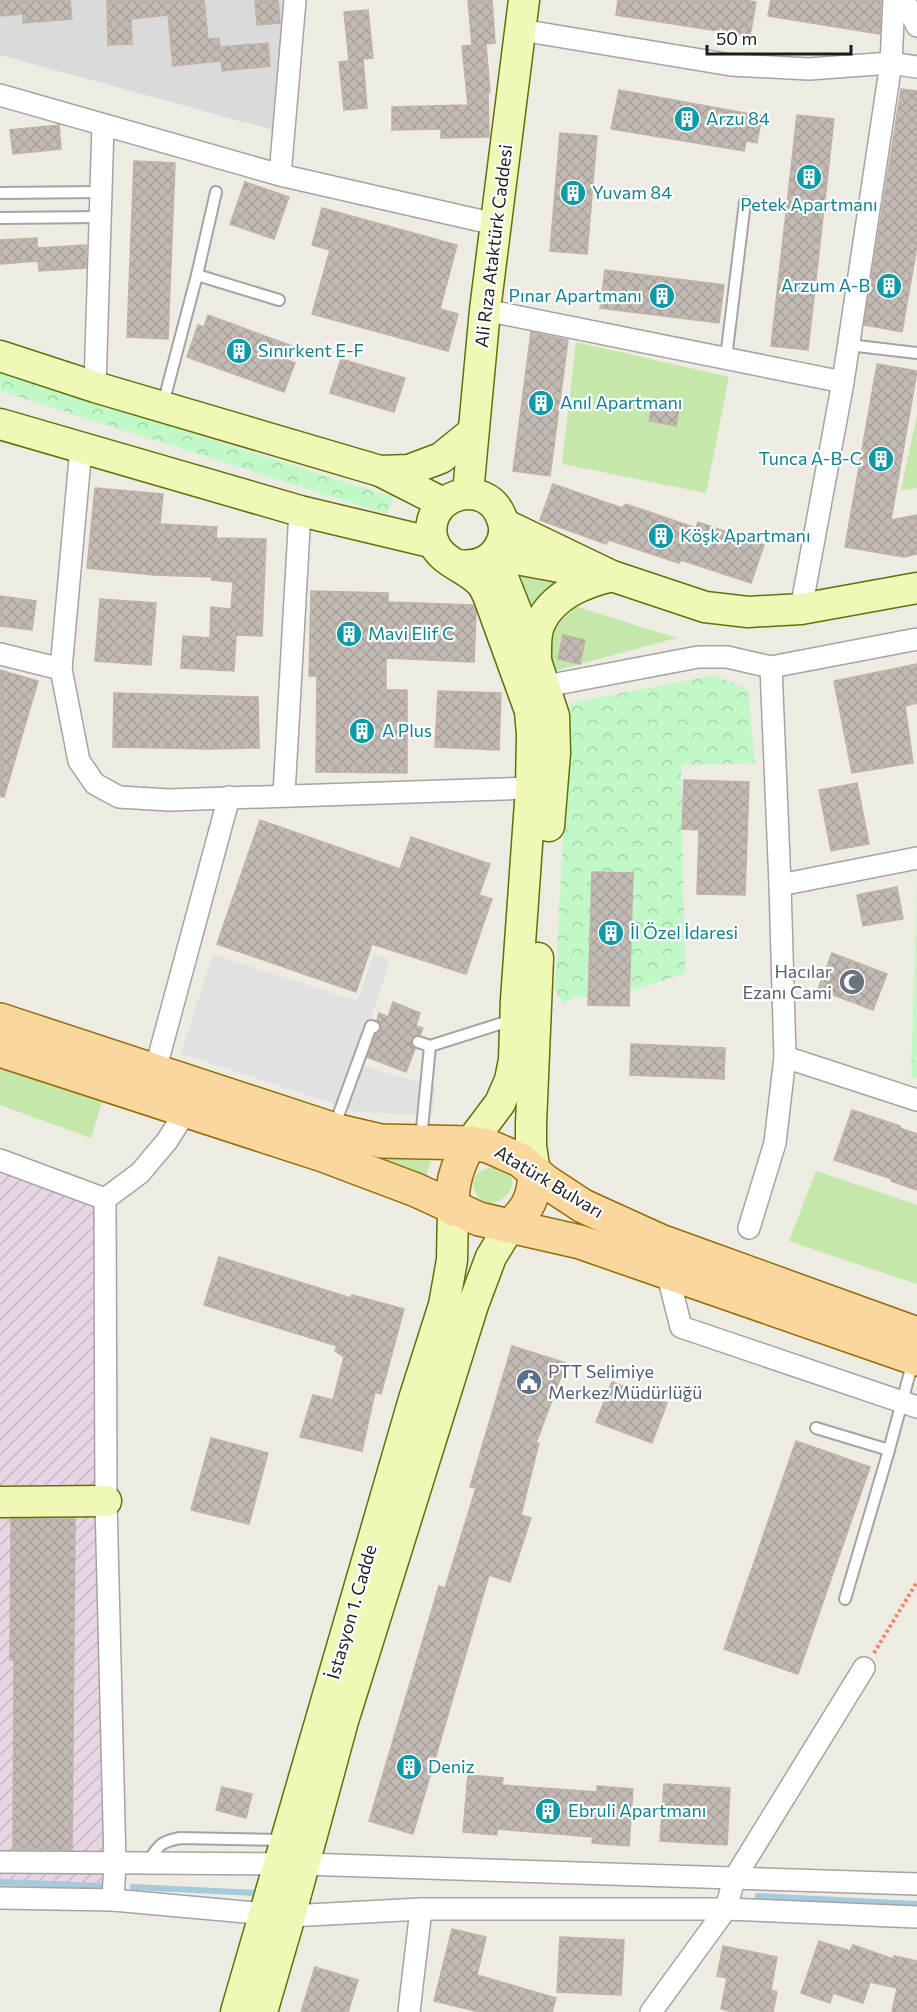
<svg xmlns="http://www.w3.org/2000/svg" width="917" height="2012" font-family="Commissioner,sans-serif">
	<defs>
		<pattern id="industrial-furrows" width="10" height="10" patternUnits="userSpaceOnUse" patternTransform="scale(1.5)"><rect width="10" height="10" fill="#e7d5e3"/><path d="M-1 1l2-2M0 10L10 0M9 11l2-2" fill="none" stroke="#c6b6c2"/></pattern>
		<pattern id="park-crowns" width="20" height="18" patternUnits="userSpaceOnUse" patternTransform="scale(1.5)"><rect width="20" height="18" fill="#c0f8c8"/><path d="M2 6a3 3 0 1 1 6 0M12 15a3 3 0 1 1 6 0" fill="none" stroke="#a5d4ab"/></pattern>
		<pattern id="building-cross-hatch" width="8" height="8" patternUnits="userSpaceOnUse" patternTransform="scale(1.5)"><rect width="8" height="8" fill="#c3bab3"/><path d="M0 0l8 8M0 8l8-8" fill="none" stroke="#a79f9a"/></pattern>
	</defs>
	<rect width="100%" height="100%" fill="#eeebe3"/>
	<path fill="#dbdada" d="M0,0H284L273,130L0,55Z"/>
	<path fill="url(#industrial-furrows)" d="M0,1160L105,1199L113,1900L0,1898Z"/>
	<g fill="#c4e8aa">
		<path d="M576,342L729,377L706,493L562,464Z"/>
		<path d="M917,415V488L901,490Z"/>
		<path d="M516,571L560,579L548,589L533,614Z"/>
		<path d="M574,606L677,638L554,671C537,641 556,630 574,606Z"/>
		<path d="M0,1069L102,1102L91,1138L0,1105Z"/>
		<path d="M353,1153L432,1154L425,1181Z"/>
		<path d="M495,1167C525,1174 512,1202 487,1204C466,1191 469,1169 495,1167Z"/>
		<path d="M816,1171L917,1205V1284L789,1241Z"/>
	</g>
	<g fill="url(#park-crowns)">
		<path d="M0,373L393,497L387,514L0,391Z"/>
		<path d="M715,675L748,690L755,763L681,765L685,973L629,992L592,873L588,997H575L563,1004L555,990L570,703Z"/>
		<path d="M917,880V1079L911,1077Z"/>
	</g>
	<path fill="#e1e1e1" d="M374,953L390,960L356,1064L436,1087L432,1115L357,1112L181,1053L213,954L357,1001Z"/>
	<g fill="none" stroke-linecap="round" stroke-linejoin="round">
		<g stroke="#a4cbdb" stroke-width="6">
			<path d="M0,1882L100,1886"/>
			<path d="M133,1887L257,1893"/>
			<path d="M758,1896L917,1904"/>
		</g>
	</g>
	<g fill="url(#building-cross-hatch)" stroke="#bfb3a6" stroke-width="1.5">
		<path d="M0,0H70L72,19L23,23V14L0,16Z"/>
		<path d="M107,0H204L208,39L219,38L220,47L268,43L270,66L222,71L221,61L173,66L168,15L131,19L132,44L108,45Z"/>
		<path d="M255,0H278L280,23L257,25Z"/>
		<path d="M468,0H492L495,43L486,44L490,92L488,93L489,137L441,138V129L392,130V107L468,105L462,46L472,45Z"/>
		<path d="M618,0H743L756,2L750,36L616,15Z"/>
		<path d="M771,0H881L880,34L768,16Z"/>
		<path d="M368,10L373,58L363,59L367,108L344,110L339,62L349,61L344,12Z"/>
		<path d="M901,89L917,91V246L902,332L864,325Z"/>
		<path d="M619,90L762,116L757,143L746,141L744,151L611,129Z"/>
		<path d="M797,115L834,119L808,350L771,346Z"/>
		<path d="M59,125L61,149L13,154L10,130Z"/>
		<path d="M560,133L597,136L587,254L550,251Z"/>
		<path d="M134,161L175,163L168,339L127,337Z"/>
		<path d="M245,182L289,197L274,239L230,224Z"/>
		<path d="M322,208L457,245L440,309L458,314L448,351L312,314L330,250L312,245Z"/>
		<path d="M37,238V248L86,245V268L39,271L38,261L0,264V240Z"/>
		<path d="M605,270L724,285L719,323L600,308Z"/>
		<path d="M208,315L292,346L287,360L295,363L284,392L187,357L198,325L204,327Z"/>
		<path d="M531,332L568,340L550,476L513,471Z"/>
		<path d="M341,359L405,378L394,412L330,393Z"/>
		<path d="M877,364L917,371L891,520L917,515V554L904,557L845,547Z"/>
		<path d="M654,398L680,404L676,426L649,421Z"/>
		<path d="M553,484L622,508L626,504L696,528L698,522L764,545L751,583L681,560L679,563L609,540L606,544L540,520Z"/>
		<path d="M95,488L163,494L160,524L217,527L216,538L266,539L262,636L236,635L234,671L181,668L183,636L210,638L211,607L231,609L233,582L212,580V577L154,575L87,568Z"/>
		<path d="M311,591L388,593V602L473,605L476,612L474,662L386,658V690H407V773L316,772L317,676H309Z"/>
		<path d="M0,596L36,601L32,630L0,626Z"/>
		<path d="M100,599L156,603L151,665L95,661Z"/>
		<path d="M563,635L585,640L580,664L558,659Z"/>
		<path d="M917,664V703L905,706L913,763L852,773L834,681Z"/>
		<path d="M0,670L38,681L4,797L0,796Z"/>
		<path d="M438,691L501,693L499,750L435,747Z"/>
		<path d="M114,693L258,697L259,748L209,749L113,747Z"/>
		<path d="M684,780L749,782L745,895L697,894L699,830L682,829Z"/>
		<path d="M857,783L869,844L831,851L819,790Z"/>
		<path d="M260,820L400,869L411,837L490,864L479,895L492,899L466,974L372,944L356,992L217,944Z"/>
		<path d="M592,872L633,873L629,1006L588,1005Z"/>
		<path d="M897,887L903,919L863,926L857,895Z"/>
		<path d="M832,953L887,974L873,1010L818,989Z"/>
		<path d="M393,1002L420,1013L416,1026L423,1028L420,1035H416L411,1039V1044L415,1049L406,1072L367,1057L376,1034L381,1029L380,1023L377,1020L379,1013L388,1017Z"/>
		<path d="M631,1044L725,1048L724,1079L630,1075Z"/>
		<path d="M852,1110L900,1126V1128L917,1134V1190L891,1181L892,1179L834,1160Z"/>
		<path d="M219,1257L351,1298L352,1295L404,1309L381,1394L375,1392L362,1451L300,1437L313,1395L333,1400L344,1357L335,1351L337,1346L204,1305Z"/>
		<path d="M512,1346L566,1363L536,1443H539L521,1515L531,1518L510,1582L489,1575L413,1834L369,1821L439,1586L445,1588L476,1488L470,1487Z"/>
		<path d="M612,1382L667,1403L652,1443L596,1422Z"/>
		<path d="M211,1438L268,1453L249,1524L191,1510Z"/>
		<path d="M796,1441L870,1467L798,1674L724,1649Z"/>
		<path d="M11,1519H75L72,1850L13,1849L14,1660H10Z"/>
		<path d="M468,1775L503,1778L502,1785L597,1792V1786L633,1789L629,1846L592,1843L593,1837L497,1829V1835L463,1832Z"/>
		<path d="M664,1784L730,1788L727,1845L660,1841Z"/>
		<path d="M222,1787L252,1794L246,1818L216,1810Z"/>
		<path d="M452,1929L486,1937L477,1975L556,1998L552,2012H480L434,2001Z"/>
		<path d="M560,1937L624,1940L621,1995L557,1992Z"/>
		<path d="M819,1941L850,1951L853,1945L893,1959L894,1956L917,1961V2012H892L897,1988L870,1982L863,2003L833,1993L830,2003L801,1993Z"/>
		<path d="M723,1946L777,1957L771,1990L777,1992L773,2012H734L721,2009L727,1978L717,1976Z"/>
		<path d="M315,1967L358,1980L348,2012H301Z"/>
	</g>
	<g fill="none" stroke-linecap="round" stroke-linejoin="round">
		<g stroke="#a4a4a4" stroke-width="14">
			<g id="lane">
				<path d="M0,193L100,192"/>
				<path d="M0,218L101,217"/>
				<path d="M197,275L279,300"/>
				<path d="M849,345L917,353"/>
				<path d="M726,358L745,202"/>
				<path d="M163,404L197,275L216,192"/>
				<path d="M418,1042L430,1046L512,1020"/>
				<path d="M334,1127L371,1026L374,1027"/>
				<path d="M421,1139L430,1046"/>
				<path d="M816,1428L889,1450"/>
				<path d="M845,1599L889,1450L913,1361"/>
				<path d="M147,1863C159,1846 159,1842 180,1838L285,1840"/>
			</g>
		</g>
		<g stroke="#a4a4a4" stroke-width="24">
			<g id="street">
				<path d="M904,0L917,26"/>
				<path d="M521,30L731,65L809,69L891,63L917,67"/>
				<path d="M0,95L280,175L495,224"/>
				<path d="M280,175L295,0"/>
				<path d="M485,310L843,382"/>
				<path d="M95,387L103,125"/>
				<path d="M81,448L61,669L79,761L95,784L119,797L169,800L531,788"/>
				<path d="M801,609L843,382L891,63L894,0"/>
				<path d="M0,654L61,669"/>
				<path d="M546,686L698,657H727L771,667L917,639"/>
				<path d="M284,794L300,511"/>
				<path d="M780,885L917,858"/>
				<path d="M785,1057L917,1100"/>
				<path d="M155,1071L229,797"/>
				<path d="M0,1160L105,1199"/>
				<path d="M105,1199L106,1501L115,1863L113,1900"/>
				<path d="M105,1199L140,1173L167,1141L186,1111"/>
				<path d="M749,1228L775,1143L785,1057L780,885L771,667"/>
				<path d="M667,1272L681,1327L917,1407"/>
				<path d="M0,1862L303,1864L917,1884"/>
				<path d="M0,1898L113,1900L290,1916L421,1909H726L917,1917"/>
				<path d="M409,2012L421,1909"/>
				<path d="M651,2012L726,1909L734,1879L864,1668"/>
			</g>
		</g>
		<g stroke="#607107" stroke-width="33">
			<g id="secondary">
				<path d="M0,356L95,387L380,471L443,503"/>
				<path d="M0,424L300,511L434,543"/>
				<path d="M380,471L409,470L441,458L473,432"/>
				<path d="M468,493L485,310L524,0"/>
				<path d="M504,524L612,576L705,607L748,612L801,609L917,588"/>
				<path d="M494,555L536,661L554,716L555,753L549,826"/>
				<path d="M494,555L576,570"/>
				<path d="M459,565C475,567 489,563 498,549C504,540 506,529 502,519C487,474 420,495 433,541C440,562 466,567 480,582C484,586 487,593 489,598L530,711L532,735L531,788L516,1000L514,1060L510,1080L500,1103L470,1143"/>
				<path d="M536,659C536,647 535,634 540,623C554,594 584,583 612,576"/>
				<path d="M535,1173L531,1146V1124L538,958"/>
				<path d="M0,1502L106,1501"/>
				<path d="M236,2012L414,1399L444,1305L452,1260L453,1209"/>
				<path d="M262,2012L290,1916L343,1721L473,1305L491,1257L510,1226"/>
			</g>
		</g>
		<g stroke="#936c03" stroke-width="36">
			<g id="primary">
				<path d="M0,1020L338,1131L381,1141L470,1143L488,1146L520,1160L545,1181L583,1206L660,1241L917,1334"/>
				<path d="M0,1050L323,1155L416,1190L479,1219L580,1242L917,1359"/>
				<path d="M453,1209C450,1185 458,1163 470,1143"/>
				<path d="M510,1226C528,1209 534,1198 535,1173"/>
			</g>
		</g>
		<path stroke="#f7826c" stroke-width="4" stroke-dasharray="3 3" stroke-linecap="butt" d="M874,1653L917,1582"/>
		<use href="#lane" stroke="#fff" stroke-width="10"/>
		<use href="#street" stroke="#fff" stroke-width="21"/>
		<use href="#secondary" stroke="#f1f8b7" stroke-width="30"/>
		<use href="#primary" stroke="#fad79d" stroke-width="33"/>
	</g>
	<defs>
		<g id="building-disc" transform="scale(1.35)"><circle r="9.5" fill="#0f9aa8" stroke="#fff"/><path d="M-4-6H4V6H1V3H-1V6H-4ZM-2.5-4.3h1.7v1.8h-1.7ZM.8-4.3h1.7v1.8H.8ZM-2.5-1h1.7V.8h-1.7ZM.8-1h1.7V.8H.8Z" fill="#fff"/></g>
		<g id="mosque-disc" transform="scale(1.35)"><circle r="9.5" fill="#6b7280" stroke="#fff"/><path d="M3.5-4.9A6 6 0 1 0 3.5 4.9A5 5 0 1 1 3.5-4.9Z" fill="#fff"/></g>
		<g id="civic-disc" transform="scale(1.35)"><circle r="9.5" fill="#5c6f8a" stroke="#fff"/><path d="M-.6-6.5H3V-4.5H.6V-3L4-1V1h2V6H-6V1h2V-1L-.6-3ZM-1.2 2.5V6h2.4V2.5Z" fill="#fff"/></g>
	</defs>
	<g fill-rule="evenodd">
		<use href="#building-disc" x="687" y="119"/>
		<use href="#building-disc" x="809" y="177"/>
		<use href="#building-disc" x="573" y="193"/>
		<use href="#building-disc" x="889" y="286"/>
		<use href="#building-disc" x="662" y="296"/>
		<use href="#building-disc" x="239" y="351"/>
		<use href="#building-disc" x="541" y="403"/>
		<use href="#building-disc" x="881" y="459"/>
		<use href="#building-disc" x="661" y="536"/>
		<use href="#building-disc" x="349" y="634"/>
		<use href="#building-disc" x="362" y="731"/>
		<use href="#building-disc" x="611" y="933"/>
		<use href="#mosque-disc" x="852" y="982"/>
		<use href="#civic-disc" x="529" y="1382"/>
		<use href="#building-disc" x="409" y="1767"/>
		<use href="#building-disc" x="548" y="1811"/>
	</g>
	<g text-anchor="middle" stroke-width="4.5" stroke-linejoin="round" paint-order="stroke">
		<g font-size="18" fill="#0d838f" stroke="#fff" text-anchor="start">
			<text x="706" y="125">Arzu 84</text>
			<text x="592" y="199">Yuvam 84</text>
			<text x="809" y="211" text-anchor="middle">Petek Apartmanı</text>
			<text x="870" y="292" text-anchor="end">Arzum A-B</text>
			<text x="642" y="302" text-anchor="end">Pınar Apartmanı</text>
			<text x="258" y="357">Sınırkent E-F</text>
			<text x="560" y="409">Anıl Apartmanı</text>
			<text x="862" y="465" text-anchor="end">Tunca A-B-C</text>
			<text x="680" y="542">Köşk Apartmanı</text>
			<text x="368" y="640">Mavi Elif C</text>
			<text x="382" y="737">A Plus</text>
			<text x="630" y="939">İl Özel İdaresi</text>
			<text x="428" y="1773">Deniz</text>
			<text x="568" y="1817">Ebruli Apartmanı</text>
		</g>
		<g font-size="18" fill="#1d1d1d" stroke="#fff">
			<text transform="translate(494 246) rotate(-83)" y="6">Ali Rıza Ataktürk Caddesi</text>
			<text transform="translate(549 1182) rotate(31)" y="6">Atatürk Bulvarı</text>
			<text transform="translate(352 1612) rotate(-74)" y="6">İstasyon 1. Cadde</text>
		</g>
		<g font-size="18" fill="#5b616d" stroke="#fff" text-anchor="end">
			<text x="832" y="978">Hacılar<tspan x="832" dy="21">Ezanı Cami</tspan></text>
		</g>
		<g font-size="18" fill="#4e5e75" stroke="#fff" text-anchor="start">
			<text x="548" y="1378">PTT Selimiye<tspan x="548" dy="21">Merkez Müdürlüğü</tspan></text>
		</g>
	</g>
	<path d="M707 45v9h144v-9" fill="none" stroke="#1d1d1d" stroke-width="3"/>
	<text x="716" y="45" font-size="18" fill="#1d1d1d" stroke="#ffffff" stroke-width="4.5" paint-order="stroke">50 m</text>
</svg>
